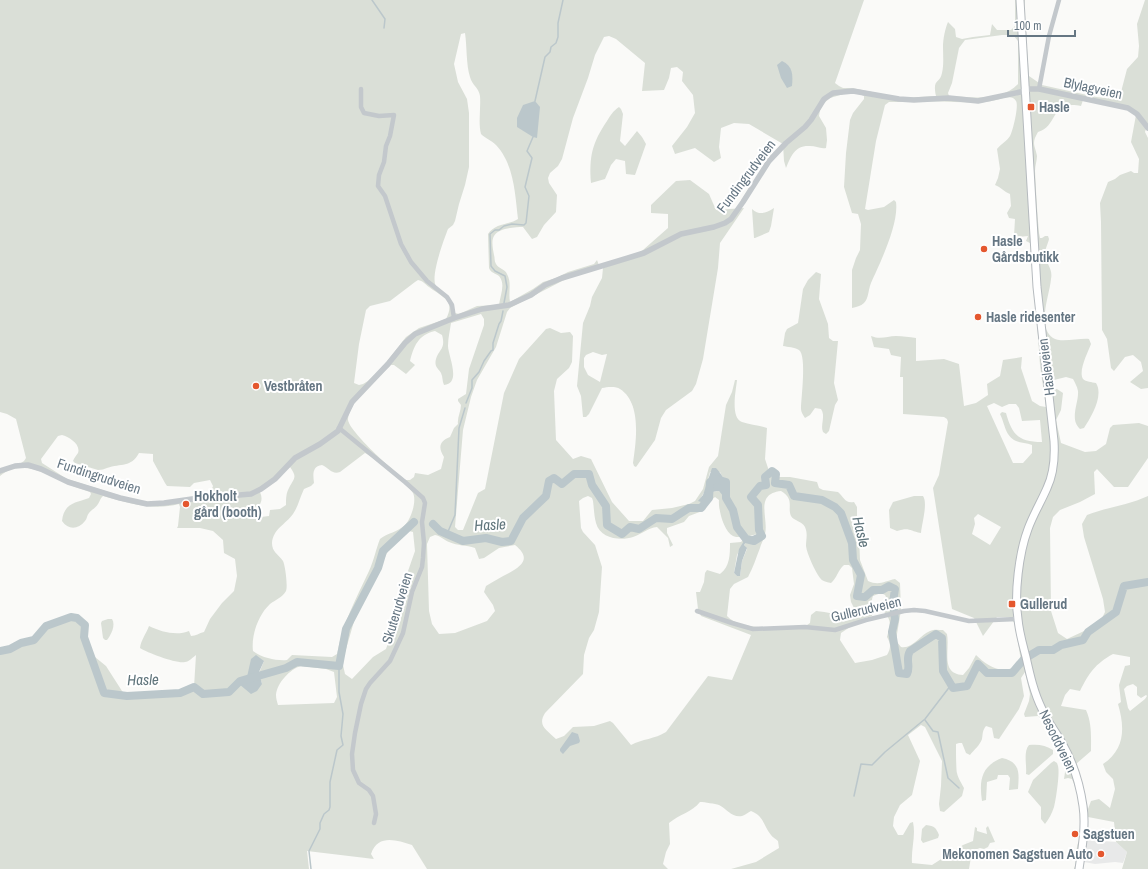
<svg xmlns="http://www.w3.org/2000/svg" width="1148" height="869" font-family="'Archivo Narrow',sans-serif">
	<rect width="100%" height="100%" fill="#fafaf8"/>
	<path fill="#e8e9e9" d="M1086,840L1116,842L1127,852L1123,863L1115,862L1095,864L1084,862Z"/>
	<g fill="#dadfd7" fill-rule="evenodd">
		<path d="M0,0H864L835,83L839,86L843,88H852L902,98L936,96C932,78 940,84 942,73C944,64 943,56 943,47C943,39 945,29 948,22L955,29L956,37L962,39L973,37L990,35L992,24L997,30H1011L1015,26V0H1025L1024,7L1029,76L1042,85L1096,97L1114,99L1117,98L1121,92L1127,69L1138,57L1139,46L1137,24L1145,0H1148V131L1146,129L1145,132L1148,138V388L1141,389L1130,382L1143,371L1141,362L1133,355L1125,357L1114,371L1111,368L1107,339L1102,330L1101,222L1100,203L1108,182L1115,179L1120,175L1131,171L1134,173H1138L1139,159L1131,142L1136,115L1128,109L1083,100L1081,106C1049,100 1059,126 1038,132C1031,144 1035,145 1037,156C1037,160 1035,166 1035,171C1036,192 1037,212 1039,233L1040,238H1042L1045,236H1048L1049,239C1048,244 1044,251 1045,256C1047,265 1053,269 1051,279C1050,294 1036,327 1053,338C1060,343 1079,338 1089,339L1091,344C1088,352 1078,371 1083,379C1086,382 1092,382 1096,383C1104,396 1091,417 1084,428L1080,429C1069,419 1079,403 1078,391C1077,386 1075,383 1073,379L1066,377L1054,380L1052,384L1054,389H1057L1063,393L1061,410L1056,420L1061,443L1085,452L1096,451L1106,444L1110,428L1113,425L1139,423L1148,426V458L1128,487H1114L1097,469L1094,472L1095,494L1080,502L1060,510L1053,517L1050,528L1051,611L1058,633L1067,639L1099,624L1105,612L1103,599L1084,537L1082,524L1087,515C1107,507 1129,505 1148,496V869H1122L1127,852L1116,842L1114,822L1088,817L1082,869H1074C1077,862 1075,855 1077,847C1077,845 1078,843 1079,841C1083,823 1080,797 1072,779L1068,778L1064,779C1065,773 1066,765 1065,759C1063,750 1045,722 1038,716L1025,717L1024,714L1029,701L1030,694L1025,672L1021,678L1024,696L1019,709L999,739L994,738L992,728L986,726C982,731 983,734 982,739C980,745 974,750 970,755L966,753L962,743H959L956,744C956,746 956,771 957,773C958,778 962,784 964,788L962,796L944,812L940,811L939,804L941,786L942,761L925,727L921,725L908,735L920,761L912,795L900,805L894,817L893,826L898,835H903L910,823L913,822C916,836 911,849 912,863L932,865L963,845L973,841L975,827L977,828V831L987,834L986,828L988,826L995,842L990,843L988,847L984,849L980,848L972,851L969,869H731L756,862L779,848L778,841C776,839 772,837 771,835C763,825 764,816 751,811C749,812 745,815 742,816C732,818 727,809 719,805C715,804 705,802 700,802C692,812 680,814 669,823L670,844L666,852L663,864L668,869H427L412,845C396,840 378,834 371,854L374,859L307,851L309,869H0V648L10,649L21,643L34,640L46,626L71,617L77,618L85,625L84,637L95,657L106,666L122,691L127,696L180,693L194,687L196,655C193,657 189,662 185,662C177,664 148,653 140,648C141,640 146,634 149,626C161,632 177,636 189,631L191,636C196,636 199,633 204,632L210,619L222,603L234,591L237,576L235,559L224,553L223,540L213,531L200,528H177L178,526L180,507L179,504C153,511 128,503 103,496C100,499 100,501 98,504C96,508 92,509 89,513C87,515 87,519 85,521C78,530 68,530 62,521C64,503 75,503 89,498L91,494L90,492C82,489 74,487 66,483C46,474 21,458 0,476V469L21,463L24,461L26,458L16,419L7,414L0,412ZM465,33C467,46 466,65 470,77C472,85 479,88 480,96C481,109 478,122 481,134C485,138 491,140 496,145C514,164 515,194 518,219C509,225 495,223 488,234L489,268C491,273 495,273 499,276C506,284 500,296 499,305L477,306L459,314L455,313C451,296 444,298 436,286C430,277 444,239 448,229L453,225L455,221L459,204L465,185L469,167V113L467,99L458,82L454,64L461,34ZM1002,35H1013L1018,41V84C1001,102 971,97 949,96L948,93L952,83L959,48L965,40ZM609,36L616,39L645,63L642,91L664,90L669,78L671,68L677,67L683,72L682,81L693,95L695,113L687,127L672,146L675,154L695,148L714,162L721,158L719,147L721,128L734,123L749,124L783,144L784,161L786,168C791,156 795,145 810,146C816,146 820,149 826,148L827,140L826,128L819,116L820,110L823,104L830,98L847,93H857L864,96V99L853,113L850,120L846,153L844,187L852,213L858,214L861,224L860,250L856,258L852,270V308C856,307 861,306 864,303C869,298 868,290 871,283C880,263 899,224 896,202L894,200L884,207L868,210L865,209L876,141L885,105L889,102C911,102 932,101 954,102C968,102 981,104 996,100C1002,99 1012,94 1016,101C1019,105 1013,131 1010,136C1007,141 1001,144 997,149L1000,169L998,178L995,185C1001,187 1004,192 1010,194L1011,206L1007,213L1009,218L1015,219L1014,236L1018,237L1028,236L1026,241L1030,243L1032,250L1040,365L1046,407L1040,406L1032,401L1021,368L1022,357L1003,360L1000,376L987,384L988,395L976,403L964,406L959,364L944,359L916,361V338C909,337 903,336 896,336C887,336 881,340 871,336L874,347L889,349L891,355L901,357L900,377H903V414L944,417L947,419L948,422L939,475L933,488L952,609L974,618L983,636L997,617H1010L1015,624L1021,661C1019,663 1016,666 1014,667C1001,675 985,664 976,655L969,668L963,675C940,674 950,650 947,634L943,630C939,630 934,629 930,631C920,635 913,649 901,647L897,642V634L901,610L900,583L895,579C885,581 879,586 868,581L860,560L859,535L857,527V507L854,502C845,504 844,497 838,492L823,490L819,488L817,482L790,477H779L774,475L769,471L765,459L767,428C759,425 750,425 742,422C730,418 736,390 737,380H735L732,392L726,405L718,456L709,467L703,489L695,501L689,504L672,508L652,510L643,521H629L612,502L591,459L581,456L573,459L556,440L554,391L557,379L569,368L572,362L573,336L570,332L561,333L550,328L546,329L519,359L504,393L485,489L478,493L463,530H458L455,527L463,430L471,397L477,380L496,347L507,312L510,308L566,279L600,268L597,260L594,264L568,272L556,278L543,282L533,289L510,302C508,292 512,283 507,274C505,269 499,269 496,264C494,261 495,258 494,255C493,249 491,241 494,236C498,228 515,227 523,227L532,239L537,237L544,225L556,212L557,195L549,183L548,178L550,173L558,166L562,159L573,118L588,78L595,55L604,37ZM418,280C423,281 425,284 429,287C442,297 456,300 446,319L419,328L406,337L381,369L368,381L363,384L359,385L354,383L359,344L366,310L370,306L390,301L415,282ZM481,314L484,319V325L469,369L466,394L458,399V401L461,405C461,411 457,418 458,424L454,428L450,437C439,441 438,448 444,457L441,469L428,475L415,473L414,477L410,480H406C395,473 347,430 348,419C349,402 379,377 391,365H394L406,374L415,365L410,361C414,346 418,335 435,331L442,335C446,349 439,349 436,359C434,367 438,368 441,373C443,377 442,381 444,385C462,384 448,355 448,346C448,338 450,330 451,323ZM994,403L1002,407L1009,404H1016L1019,408L1022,421L1040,420L1042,442C1019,442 1012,435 1006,413L1002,412L1000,414C1005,424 1005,436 1016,441C1021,443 1027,443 1032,445V453L1023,463H1013L987,406ZM62,435C69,437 81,444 78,453C76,456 74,458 73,461L75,463L98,470C102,470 104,469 107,468C121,463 131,468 139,453L153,454V461L165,483L167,486L190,487L194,483L210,480L213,486L210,494L161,502L149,503L131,499L67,479L42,463L41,459L58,436ZM365,453C376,459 407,483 413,493C417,501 411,519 405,525C398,532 387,533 380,539C376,549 374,560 369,571C356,599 343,622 337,654L332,657L292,655L287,660C277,661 262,658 253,651C251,636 258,615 270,604C275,600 283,597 286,591C288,587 285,564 283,561C278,554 272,552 272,543C273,529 286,524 293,514C298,507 300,497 304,489L311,486L314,483C313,475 312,466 322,465C329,468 332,475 340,472ZM290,467C297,477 295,477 289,488C286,493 286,499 286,505L280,509L270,510L269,516L261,517L257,516C256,505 265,504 260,492ZM710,472H720L727,486L721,492L719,491L710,492L704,500L699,501L705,491ZM781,491C795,499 787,508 791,516C794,521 802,521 805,527C808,534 806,539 806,546C807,554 815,571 820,578C822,581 826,582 831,583C837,578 838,570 844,565H849L852,568L854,584L850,595L851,602L855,610L853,618L848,620C838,614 827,612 816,611L811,615L810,623L807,625C784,626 743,633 727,616L730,589L734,584L748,577C753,568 756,558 760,548C761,544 764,539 765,534C769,518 754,494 781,491ZM588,496L592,498L593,501C594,508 594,516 596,523C600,539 621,541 633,537C642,534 648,528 657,527L668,538L670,547L673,545L667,533V528L684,522L689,516L705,510L709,502L715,497L719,500C718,509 724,532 733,536C735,537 737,537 740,537L741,534H744L746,537L757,534L749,542H746L744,545L747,549L742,561L740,576H737L734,573L737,555L744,542V540H743L741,542L730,543C730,554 730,567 720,574L707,570L705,573L704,582L700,592H696L698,609L701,616L751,635L732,680L708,676L666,732C655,739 642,739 631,745L613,723L610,721L594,726L573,727L564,736L556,739C547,730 537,726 545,713L583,674L584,655L589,638L594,630L599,612L602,567L595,545L583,532L581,528L579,501L583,498ZM978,514L1001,527L990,545L972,534L975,524L974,518ZM409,531L413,532L415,551L400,594L395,623L386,649L373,657L352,679L345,674L343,665L344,656L355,618L389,549ZM435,535C441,536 444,540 449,542C458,546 466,545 475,548L479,559L484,558L499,548L515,545C531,558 523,565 509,573C501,577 494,581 486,586L484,592L493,605L495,611L487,621L455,633L439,634L432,624L429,611L427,544L430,537ZM881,593L885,595L887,599L884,609L885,614C893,621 889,628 887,637C891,644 891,648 887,655L872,660L855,663L840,640L841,633L862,619L872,616C875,608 870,602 873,596ZM1113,654L1130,657V665L1125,666L1119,685L1121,702L1118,704C1125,728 1125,749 1103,764L1106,772L1113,779L1115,789L1110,808L1099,799L1091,801L1088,809L1076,764L1091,751C1091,737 1092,723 1086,710L1061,706L1065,695L1070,689L1080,691C1089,673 1095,664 1113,654ZM264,661L259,673L262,684H240ZM301,666L326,669L334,672L337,697L334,703L278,705C277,702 276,698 276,695C277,683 290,669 301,666ZM1133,684L1137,687V695L1141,698L1146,695L1147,696L1145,699L1130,711L1128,708L1124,689L1127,686Z"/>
		<path d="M619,107L621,109L623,114L620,141L625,146L637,131L642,137L646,144L635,175L626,174L625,161L616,159L611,165L605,179L591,183C589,157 592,143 607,121C610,116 613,111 619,107Z"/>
		<path d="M690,180L709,194L716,210L744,208L720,243L718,268L703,359L696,384L692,391L666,410L661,418L655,440L636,467L634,466L633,463C636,442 642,403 620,389C616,386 607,387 602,388L589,414L586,417H583L581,396L577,386L583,323L590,306L592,297L602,278L603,268L624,261L643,250L668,228V214L651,213V205L676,181ZM593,352L602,355L607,354L600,382L588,375L584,367V358L586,355Z"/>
		<path d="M774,208L771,226L769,232L755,238H754L752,209C760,216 766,213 774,208Z"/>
		<path d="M816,272L821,274L819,299L828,324L829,338L833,341H838L834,383L838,400L835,405L829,431L826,434L823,432C820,425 826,416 821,409L815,408L810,415L805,418C803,415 801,412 801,409C801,399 807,356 799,350C794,347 788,347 783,346L785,333L787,329L798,323L803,289L808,280Z"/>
		<path d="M914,496H923C928,503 922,523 921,533C909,531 910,527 897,531L890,528L889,510L893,502Z"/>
		<path d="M108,619H112C116,625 111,635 107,640H105L103,638L101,623L102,621Z"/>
		<path d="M1029,745C1038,744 1046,745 1053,750V754L1029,775L1026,774C1027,765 1023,752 1029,745Z"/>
		<path d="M1002,758C1021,762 1019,774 1018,789L1009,790L1010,778L1008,775H998L997,779L987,782L986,800L982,801C979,781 981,766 1002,758Z"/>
		<path d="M1054,761C1057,763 1057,762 1058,766C1060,773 1056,799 1054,807C1052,813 1049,819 1045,824L1041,819V807L1028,792L1033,780L1051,763Z"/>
		<path d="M926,825C935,826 936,828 939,835L938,838L923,843L921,840L922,829Z"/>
	</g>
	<g fill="#bbc7cb">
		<path d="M782,61C793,66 793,75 792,86L787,88L781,78L777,65Z"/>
		<path d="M535,101L540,107L537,138L533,137L517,127V118L523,105Z"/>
		<path d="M712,468H716C724,476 728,487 727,497H724L719,491C711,491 706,495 704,503L698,501L703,495Z"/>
		<path d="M744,534L746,537H750L757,534L760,538C756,544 752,542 746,542L744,545L747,548L742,561L740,576H737L734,573L739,549L744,541L740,537L741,535Z"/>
		<path d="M256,655L264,661L259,672L262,684L257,691L251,694L239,684L247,677L251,659Z"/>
		<path d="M572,732L578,734L580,741L579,743L570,746L563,754L560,751V749Z"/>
	</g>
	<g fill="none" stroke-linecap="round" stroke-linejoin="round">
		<g stroke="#bbc7cb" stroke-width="1.5">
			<path d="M372,0L385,19L384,28"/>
			<path d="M535,101L545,57L550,52L551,47L556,43L558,37V23L563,0"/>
			<path d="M504,303L507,287L505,276L495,271L491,266L490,234L495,230H499L504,226L512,224L524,225L526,223L529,196L525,187L532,158L527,151L533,137"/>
			<path d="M466,403L472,388V380L479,372L484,361L491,351L493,350V343L499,324L501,321L503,311"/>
			<path d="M447,534L455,515L459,428L465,408"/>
			<path d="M925,720L933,731L938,732L948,778L959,788"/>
			<path d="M854,796L861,764L872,765L885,752L925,719L951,685"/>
			<path d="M311,869L309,851L320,829V823L324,814L329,810L330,807V782L337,750L343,745L341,736L343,714L339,692V666"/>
		</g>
		<g stroke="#bbc7cb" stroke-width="8">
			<path d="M433,524L440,531L463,541L486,538L502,542L511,541L523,518L546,496L549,481L554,478L562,484L574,474H589L592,485L606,506L607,525L622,534L630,527L639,529L656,518L672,519L689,508H701L709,498L710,482L716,479L726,482V498L733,510L737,527L746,539L754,541L762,536L759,530L758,505L751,497L760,486L766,485L765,477L772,471L776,474L775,483L789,485L794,496L822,500L835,507L841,513L852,543L853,560L861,575L857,596L865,597L873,590H882L889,586L895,589L893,602L895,619L892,632L899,673L907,674C911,666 905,659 910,651L936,634L942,638L943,671L953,688L967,686L978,664L987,673H1012L1024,659L1039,650H1053L1061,645L1083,640L1088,632L1116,612L1124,586L1148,582"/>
			<path d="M0,651L10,649L21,643L34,640L46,626L71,617L77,618L85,625L84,637L104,693L127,696L180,693L194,687L203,694L229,692L240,681L286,668L297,662L339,666L346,629L378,568L383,551L414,522"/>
		</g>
		<g stroke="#b5babe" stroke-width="9">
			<path id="primary" d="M1020,0L1037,287L1054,441C1055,457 1054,473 1047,488C1041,502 1033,515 1028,529C1019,553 1014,594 1018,619C1019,632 1023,645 1026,657C1030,675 1034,693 1042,709C1047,721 1056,732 1062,743C1073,762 1080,785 1083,806C1086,826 1082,849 1079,869"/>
		</g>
		<g stroke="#c3c8cc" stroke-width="4.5">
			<path d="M361,89V107L364,113L379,116L394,115L390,136L386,146L384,162L379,175L378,186L385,196L401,244L411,262L427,281L447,297L452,305L454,318"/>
			<path d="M1039,89L1049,36L1059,0"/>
			<path d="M339,428L405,482L423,498L425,503L422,522L424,543L423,558L422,567L412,592L403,633L390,661L370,683L366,689L361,704L355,733L352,754L353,770L359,783L369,790L373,796L376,814L374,823"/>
			<path d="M697,611L732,623L753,629L805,627L835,630L866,620L904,611L914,610L925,611L969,621L1017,619"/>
		</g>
		<g stroke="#c3c8cc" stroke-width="5.5">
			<path d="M1025,89H1039L1128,108L1137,114L1148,128"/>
			<path d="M0,471L15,466L28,465L41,469L68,482L120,498L147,504L164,503L192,499L251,494L261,489L275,479L295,458L320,444L338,431L352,402L388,364L405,343L415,334L454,318L482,309L509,305L531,295L545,285L562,278L644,253L681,234L714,227L725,223L731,219L743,202L769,161L786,143L805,127L811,120L824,99L833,93L853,91L899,99L914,100L949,98L978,101L1025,91"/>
		</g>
		<use href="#primary" stroke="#fff" stroke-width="7"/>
	</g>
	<g fill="#e4572e" stroke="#fff" stroke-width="1.5">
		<rect x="1027" y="103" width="8" height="8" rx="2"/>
		<circle cx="984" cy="249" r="4"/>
		<circle cx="978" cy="317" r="4"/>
		<circle cx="256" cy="386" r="4"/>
		<circle cx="186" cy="504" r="4"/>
		<rect x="1008" y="600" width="8" height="8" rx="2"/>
		<circle cx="1075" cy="834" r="4"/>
		<circle cx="1101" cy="854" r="4"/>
	</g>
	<g text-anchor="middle" stroke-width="4" stroke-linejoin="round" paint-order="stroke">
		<g font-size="14" fill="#657683" stroke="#fff">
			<text transform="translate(1093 88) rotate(12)" y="5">Blylagveien</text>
			<text transform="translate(746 176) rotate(-53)" y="5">Fundingrudveien</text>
			<text transform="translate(1046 367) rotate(-97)" y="5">Hasleveien</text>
			<text transform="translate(99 476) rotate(18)" y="5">Fundingrudveien</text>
			<text transform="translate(397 608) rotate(-73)" y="5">Skuterudveien</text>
			<text transform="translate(866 609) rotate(-13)" y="5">Gullerudveien</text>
			<text transform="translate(1058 741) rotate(64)" y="5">Nesoddveien</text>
		</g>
		<g font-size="14" font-weight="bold" fill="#657683" stroke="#fff" text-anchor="start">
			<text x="1039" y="112">Hasle</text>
			<text x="992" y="246">Hasle<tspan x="992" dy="16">Gårdsbutikk</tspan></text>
			<text x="986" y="322">Hasle ridesenter</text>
			<text x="264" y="391">Vestbråten</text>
			<text x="194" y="501">Hokholt<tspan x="194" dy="16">gård (booth)</tspan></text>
			<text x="1020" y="609">Gullerud</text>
			<text x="1083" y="839">Sagstuen</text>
			<text x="1093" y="859" text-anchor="end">Mekonomen Sagstuen Auto</text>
		</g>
		<g font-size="15" font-style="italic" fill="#60757c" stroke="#fff">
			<text transform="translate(490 525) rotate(-3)" y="5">Hasle</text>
			<text transform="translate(861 532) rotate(76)" y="5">Hasle</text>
			<text transform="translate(143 680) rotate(-1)" y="5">Hasle</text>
		</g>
	</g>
	<path d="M1008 30v6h67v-6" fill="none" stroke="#657683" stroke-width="2"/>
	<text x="1014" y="30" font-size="12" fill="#657683" stroke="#ffffff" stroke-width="3" paint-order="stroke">100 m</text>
</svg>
